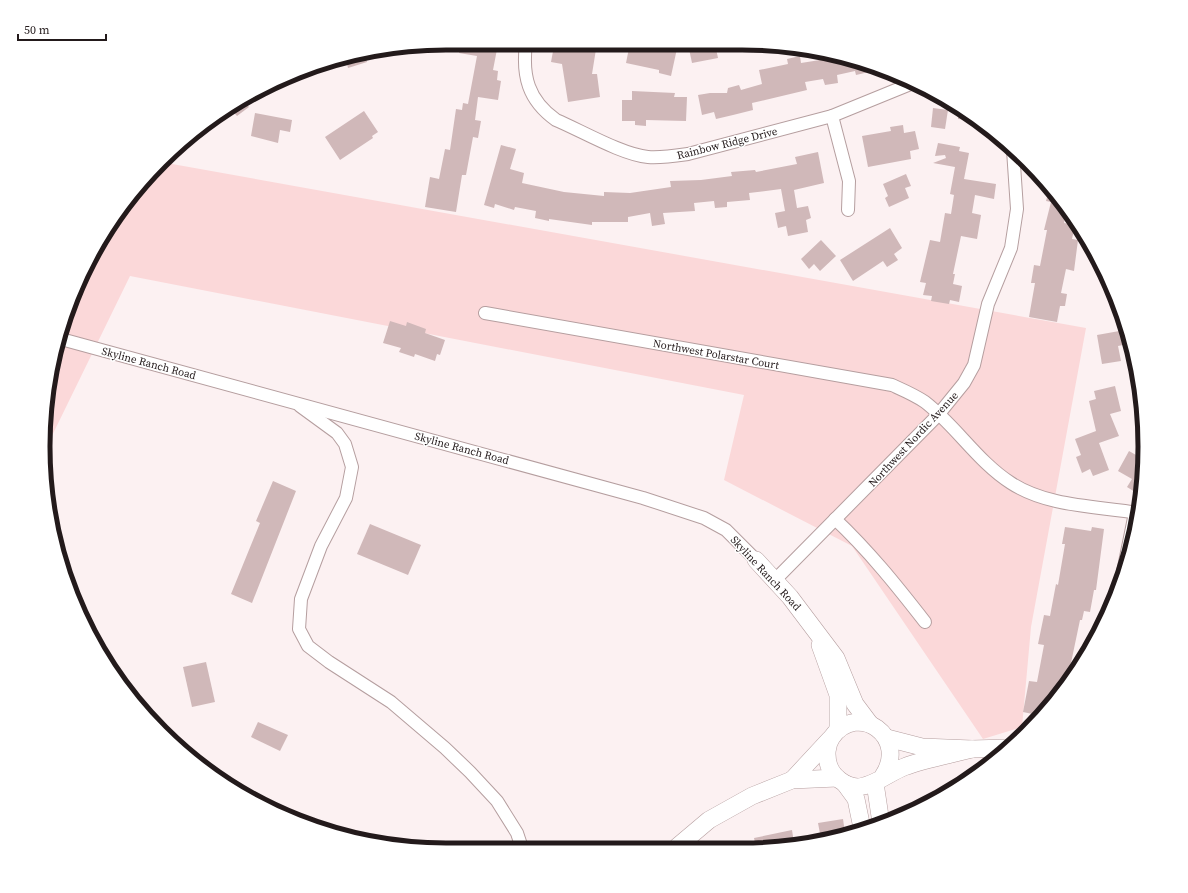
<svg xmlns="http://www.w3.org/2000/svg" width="1188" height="893" font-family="'Source Serif 4',serif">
	<rect width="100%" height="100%" fill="#fcf1f2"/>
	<path fill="#fbd8d9" d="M161,162L1086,328L1031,627L1022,727L983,739L852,546L724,480L744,395L130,276L46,448L51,368L85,268L143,180Z"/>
	<g fill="#d0b8b9">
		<path d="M461,43L498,44L493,70L498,71L497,80L501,81L498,100L478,97L475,120L481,121L478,138L473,137L466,175H462L456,212L425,207L430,177L439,179L445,149L450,150L456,109L462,110L463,103L468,104L477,56L459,53Z"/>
		<path d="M564,43H597L592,74H597L600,97L568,102L562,64L551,62L554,46L564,47Z"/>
		<path d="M633,44H678L671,76L659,73V70L626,63L629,48L632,49Z"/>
		<path d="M688,44H715L718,58L692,63Z"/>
		<path d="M818,52L846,57L882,69L856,75L855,71L837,75L838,83L825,85L823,79L805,82L807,90L752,103L753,110L733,115L716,119L714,112L702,115L698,95L710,93H727L728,88L739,85L741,90L762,84L759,70L788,64L787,59L800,56L801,63L820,60Z"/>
		<path d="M365,54L367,62L348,68L345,56Z"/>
		<path d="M632,91L675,93L674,97H687L686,121L646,120V126L635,125V121H622V100H632Z"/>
		<path d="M242,99L249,107L237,116L230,108Z"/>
		<path d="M933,108L948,110L945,129L931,127Z"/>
		<path d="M959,108L965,111L978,121L958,119Z"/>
		<path d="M364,111L378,132L372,136L373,138L340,160L325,137Z"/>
		<path d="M255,113L292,120L290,132L280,130L278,143L251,136Z"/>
		<path d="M903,125L904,133L915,131L919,149L910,151L911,159L868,167L862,136L891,131L890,127Z"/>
		<path d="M938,143L960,147L959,151L969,153L964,179L996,184L994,199L975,195L972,213L981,215L977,239L961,236L953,274H955L953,284L962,286L959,302L950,300L949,304L931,301L932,296L923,295L926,283L920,282L930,240L940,242L945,213L951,214L954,195L950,194L955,167L933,163L946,158L945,155L935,156Z"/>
		<path d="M501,145L516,149L510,169L524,173L522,183L564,192L604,196V192L630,193L671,187L670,181L701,180L732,176L731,172L755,170L756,172L797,164L795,157L818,152L824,183L794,190L797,208L808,206L811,218L806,220L808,232L788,236L786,226L778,228L775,213L785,211L781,189L749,193L750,200L727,202V207L715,208L714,201L694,203L695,211L663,213L665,224L652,226L650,213L628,217V222H592V225L549,219V221L535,218L536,211L515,207L514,210L495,204L494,208L484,205Z"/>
		<path d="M906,174L911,186L905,188L909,198L889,207L885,198L888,196L883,184Z"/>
		<path d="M1050,187L1067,210L1064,223L1075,225L1072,239L1078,240L1074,271L1066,269L1061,293L1067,294L1065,306H1060L1057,322L1029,317L1035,283H1031L1034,265L1040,266L1047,230H1044L1051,202L1046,201Z"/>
		<path d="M890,228L902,248L894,254L898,260L887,267L883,261L853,281L840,260Z"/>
		<path d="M821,240L836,256L820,271L814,264L809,269L801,259Z"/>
		<path d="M390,321L406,326L407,322L426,329L425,333L445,340L440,355L437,354L435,361L415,354L414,357L399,352L401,348L383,343Z"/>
		<path d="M1125,330L1128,344L1118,346L1121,361L1102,364L1097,335Z"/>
		<path d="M1115,386L1121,411L1110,414L1119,436L1099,443L1109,470L1093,476L1090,469L1082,473L1076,457L1081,455L1075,439L1096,431L1089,401L1096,399L1094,391Z"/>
		<path d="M1129,451L1143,459L1142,485L1139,484L1135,492L1127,487L1132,479L1118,471Z"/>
		<path d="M273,481L296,491L252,603L231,594L260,523L256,521Z"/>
		<path d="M370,524L421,545L408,575L357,554Z"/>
		<path d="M1065,527L1091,531L1092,527L1104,529L1096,590H1094L1090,612L1084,611L1082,620H1080L1067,682L1042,716L1023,712L1029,681L1037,682L1044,645L1038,644L1044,615L1050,616L1056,584L1058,585L1065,544H1062Z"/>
		<path d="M206,662L215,702L192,707L183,667Z"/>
		<path d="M258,722L288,735L280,751L251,737Z"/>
		<path d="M843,819L845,833L821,839L818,823Z"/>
		<path d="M792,830L794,843L779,847H756L754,838Z"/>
	</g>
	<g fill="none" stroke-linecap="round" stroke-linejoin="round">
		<g stroke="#b59e9f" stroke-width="14">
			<g id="street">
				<path d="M526,43C522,76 528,100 556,120C580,130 623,155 648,157C661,158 674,156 688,154L832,116L913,83"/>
				<path d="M832,116L849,181L848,210"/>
				<path d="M485,313L892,385C903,390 915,395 925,402C956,426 978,462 1011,483C1048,507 1097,506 1138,513"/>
				<path d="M61,339L643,498L704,518L726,530L756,560"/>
				<path d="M300,406L337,433L345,444L352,467L346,498L321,546L301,599L299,629L308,646L329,662L391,702L445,748L470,772L497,801L517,833L522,848"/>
				<path d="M835,519C869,551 897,586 925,622"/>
				<path d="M775,580L938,415L964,383L974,365L988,304L1011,248L1017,209L1013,150"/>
				<path d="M1121,582L1135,513"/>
			</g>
		</g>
		<g stroke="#b59e9f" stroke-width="18">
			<g id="secondary">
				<path d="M756,560L790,597L836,658L855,704L870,724"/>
				<path d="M820,645L838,695V730"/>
				<path d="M887,738L922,747L972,749L1007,748"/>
				<path d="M883,776C909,737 858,701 832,737C826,745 826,757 829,766C833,777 845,786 857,787C872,787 889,773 904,767C925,759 949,755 972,749"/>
				<path d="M792,780L830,739"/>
				<path d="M875,783L881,823"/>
				<path d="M845,784L856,799L862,828"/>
				<path d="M677,847L709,820L752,796L792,780L837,778"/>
			</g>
		</g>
		<use href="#street" stroke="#fff" stroke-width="12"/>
		<use href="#secondary" stroke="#fff" stroke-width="17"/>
	</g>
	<g text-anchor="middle" stroke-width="3" stroke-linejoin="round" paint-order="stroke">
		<g font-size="11" fill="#231a1b" stroke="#fff">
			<text transform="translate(727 143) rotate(-14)" y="4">Rainbow Ridge Drive</text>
			<text transform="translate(716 354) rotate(10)" y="4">Northwest Polarstar Court</text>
			<text transform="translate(149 363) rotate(15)" y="4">Skyline Ranch Road</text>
			<text transform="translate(913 439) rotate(-47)" y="4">Northwest Nordic Avenue</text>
			<text transform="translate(462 448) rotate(15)" y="4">Skyline Ranch Road</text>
			<text transform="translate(766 573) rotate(47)" y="4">Skyline Ranch Road</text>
		</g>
	</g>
	<path d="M0 0H1188V893H0ZM446 50H742A396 396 0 0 1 1138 446V447A396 396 0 0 1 742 843H446A396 396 0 0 1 50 447V446A396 396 0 0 1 446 50Z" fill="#fff" fill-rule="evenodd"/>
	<path fill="none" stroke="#231a1b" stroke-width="5" d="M446 50H742A396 396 0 0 1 1138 446V447A396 396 0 0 1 742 843H446A396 396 0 0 1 50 447V446A396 396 0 0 1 446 50Z"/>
	<path d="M18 34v6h88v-6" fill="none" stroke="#231a1b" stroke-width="2"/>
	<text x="24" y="34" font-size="12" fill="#231a1b" stroke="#ffffff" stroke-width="3" paint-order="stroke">50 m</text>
</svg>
